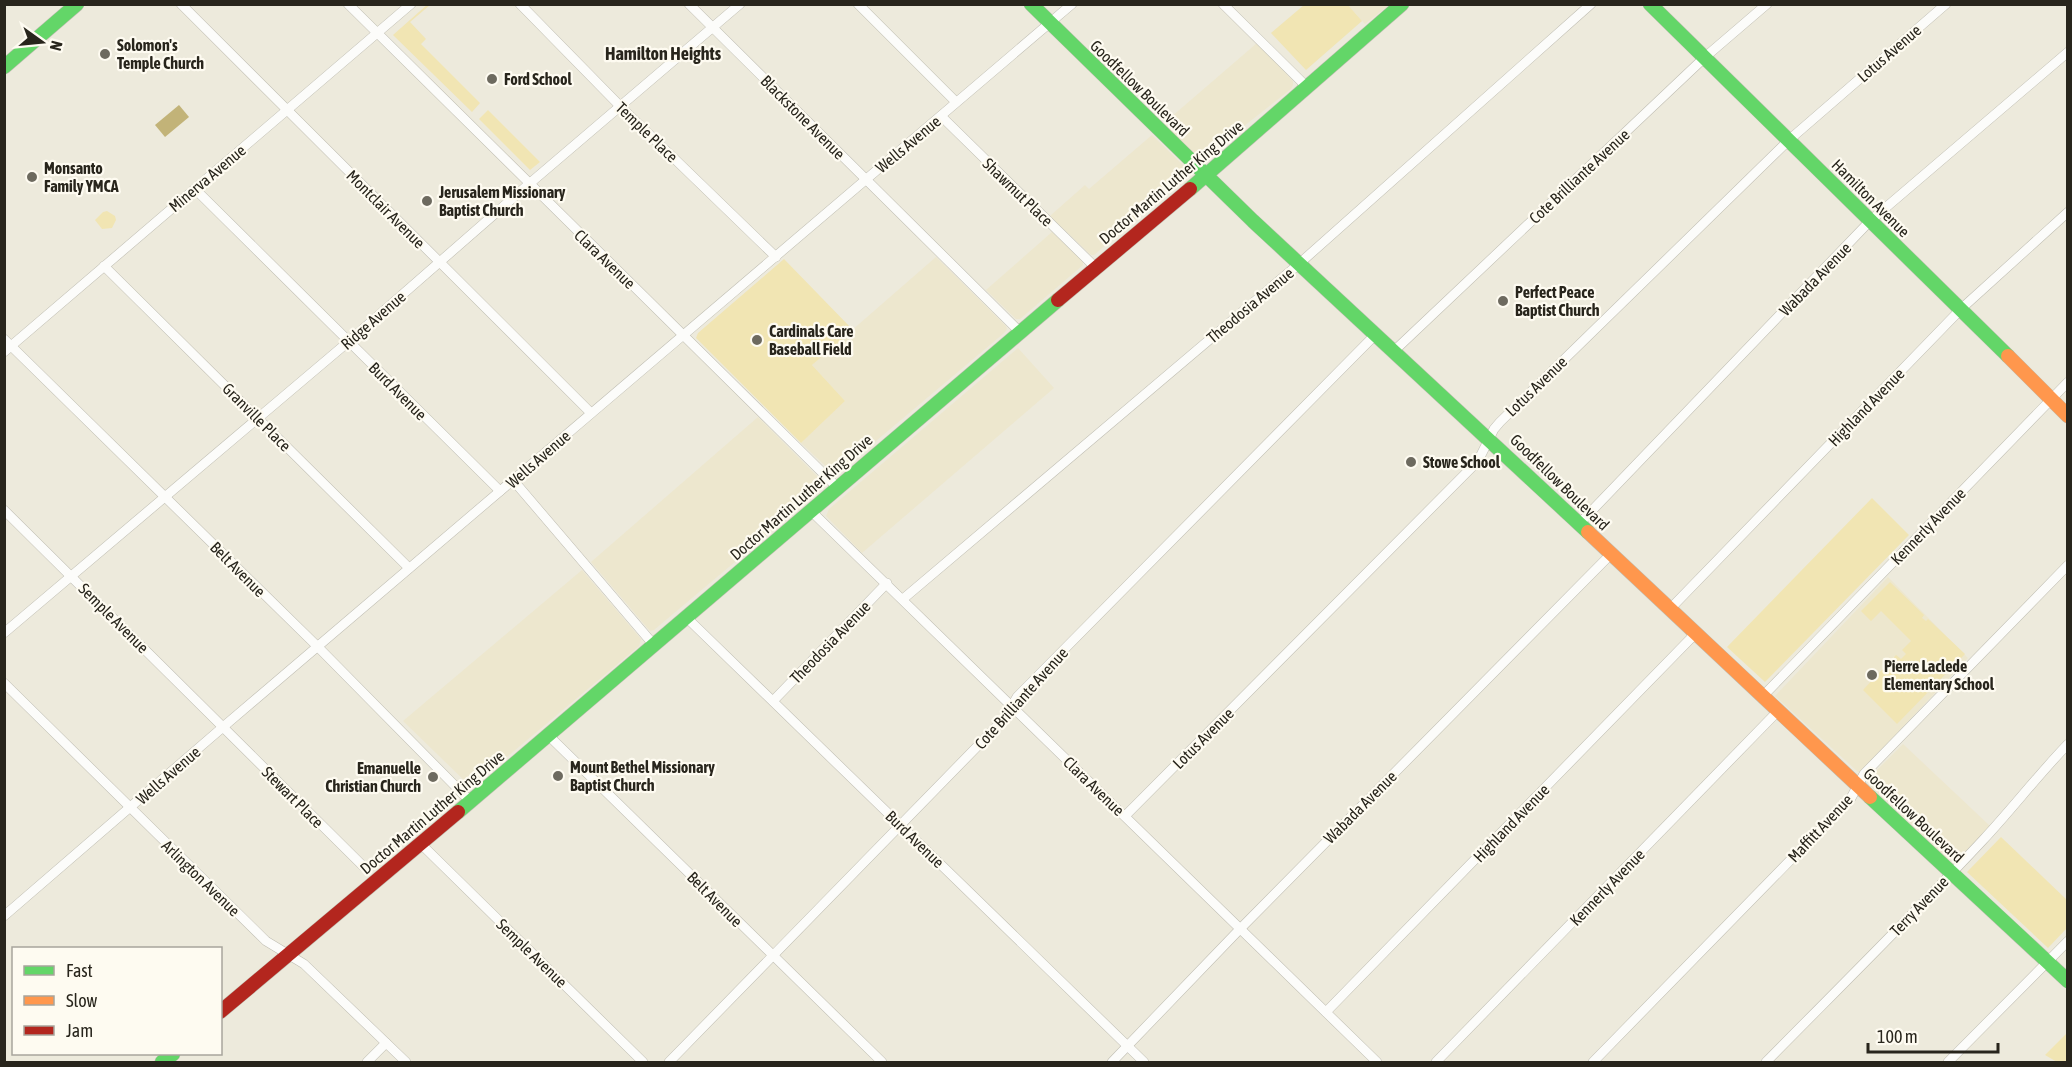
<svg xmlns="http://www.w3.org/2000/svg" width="2072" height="1067" font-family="'Asap Condensed',sans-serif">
	<rect width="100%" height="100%" fill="#edeadc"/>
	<g fill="#ede7ce">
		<path d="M1348,5H1389L1365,24Z"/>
		<path d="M1257,43L1293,81V85L1291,89L1201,160L1163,124Z"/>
		<path d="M1152,135L1186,168L1188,171L1186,175L1094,255H1091L1050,216L1085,185L1089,189Z"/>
		<path d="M1052,232L1083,261V265L1020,319H1016L986,290Z"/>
		<path d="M936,257L1006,326L1007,329L1004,333L838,473L834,474L801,443L845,401L812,365Z"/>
		<path d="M1018,348L1054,388L862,553L826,516L829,509Z"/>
		<path d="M758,417L824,483V487L654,630L650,631L591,562Z"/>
		<path d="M582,570L641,639L639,646L471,787L403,721Z"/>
		<path d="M1888,577L1968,658L1861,771L1858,772L1775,696Z"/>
		<path d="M1903,744L1990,826L1956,861L1949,860L1868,784L1869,778Z"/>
	</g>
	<g fill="#f1e5b3">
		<path d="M428,4L430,5L410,22L426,39L421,44L480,103L472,112L393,35Z"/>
		<path d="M1304,5H1348L1362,21L1306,70L1271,33Z"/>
		<path d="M488,110L540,162L530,170L479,119Z"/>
		<path d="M107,211L115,216L116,220L112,228L102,229L95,220L103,212Z"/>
		<path d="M784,259L853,330L812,365L845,401L801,443L696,338L698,333Z"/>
		<path d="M1872,498L1909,535L1765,682L1727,647Z"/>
		<path d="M1890,582L1924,615L1922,618L1926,621L1928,619L1965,654L1897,724L1863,690L1896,655L1901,659L1906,654L1902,650L1911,641L1881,611L1871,621L1861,611Z"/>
		<path d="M2001,837L2067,900V928L2048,948L1967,872Z"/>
		<path d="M2067,1033V1062H2057L2045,1055Z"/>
	</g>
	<path fill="#c2b378" d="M179,105L189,117L165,137L155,125Z"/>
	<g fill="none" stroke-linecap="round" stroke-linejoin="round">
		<g stroke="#bebcb1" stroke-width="10">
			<g id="street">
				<path d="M181,4L591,413"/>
				<path d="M348,4L837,487"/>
				<path d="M520,4L621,107L776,257"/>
				<path d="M689,4L1020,332"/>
				<path d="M858,4L956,102"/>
				<path d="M1223,4L1307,87"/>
				<path d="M941,116L1095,267"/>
				<path d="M195,189L500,491"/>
				<path d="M104,266L409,568"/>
				<path d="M4,339L318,647L470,801"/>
				<path d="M1394,351L1704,58L1767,4"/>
				<path d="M4,352L411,4"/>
				<path d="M513,480L653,644"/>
				<path d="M4,510L364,867"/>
				<path d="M810,510L1377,1062"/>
				<path d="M1579,524L1870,221L2068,52"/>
				<path d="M903,599L1300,263L1591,4"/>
				<path d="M1670,609L1961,309L2068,212"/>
				<path d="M686,617L1144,1062"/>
				<path d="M4,633L348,342L529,184L740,4"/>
				<path d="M4,683L266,941L304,964L406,1062"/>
				<path d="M1763,696L2068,382"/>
				<path d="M773,701L887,583"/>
				<path d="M548,735L882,1062"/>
				<path d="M1125,816L1478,461L1494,429L1500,422L1789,140L1946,4"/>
				<path d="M421,844L643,1062"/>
				<path d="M4,916L223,727L1072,4"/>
				<path d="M1326,1012L1696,633"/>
				<path d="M367,1062L386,1043"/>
				<path d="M669,1062L1005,718L1017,697L1375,335"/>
				<path d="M1112,1062L1239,930L1611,554"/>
				<path d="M1436,1062L1778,711"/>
				<path d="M1593,1062L1851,798L1864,774L2068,565"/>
				<path d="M1766,1062C1838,989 1912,916 1983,840C2012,809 2038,775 2068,744"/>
				<path d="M1948,1062L2068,941"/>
			</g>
		</g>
		<g stroke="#bebcb1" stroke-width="15">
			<g id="fast">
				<path d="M1031,4L1253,221L1588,532"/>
				<path d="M1650,4L2008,356"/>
				<path d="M4,67L77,4"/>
				<path d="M1190,189L1402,4"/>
				<path d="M1870,797L2068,981"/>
				<path d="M458,812L1058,300"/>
				<path d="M162,1062L173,1054"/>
			</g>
		</g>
		<g stroke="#bebcb1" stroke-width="15">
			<g id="slow">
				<path d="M2008,356L2068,416"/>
				<path d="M1588,532L1870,797"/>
			</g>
		</g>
		<g stroke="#bebcb1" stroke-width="15">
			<g id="jam">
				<path d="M1058,300L1190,189"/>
				<path d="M220,1012L458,812"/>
			</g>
		</g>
		<use href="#street" stroke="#fcfcfa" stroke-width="9"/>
		<use href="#fast" stroke="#63d668" stroke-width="14"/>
		<use href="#slow" stroke="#ff974d" stroke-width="14"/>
		<use href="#jam" stroke="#b3261e" stroke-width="14"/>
	</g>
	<g fill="#6d6a5f" stroke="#fefbf1" stroke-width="2">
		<circle cx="105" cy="54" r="6"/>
		<circle cx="492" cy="79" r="6"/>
		<circle cx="32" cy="177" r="6"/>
		<circle cx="427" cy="201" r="6"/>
		<circle cx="1503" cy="301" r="6"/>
		<circle cx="757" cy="340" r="6"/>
		<circle cx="1411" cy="462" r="6"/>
		<circle cx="1872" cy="675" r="6"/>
		<circle cx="558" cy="776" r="6"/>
		<circle cx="433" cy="777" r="6"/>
	</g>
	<g text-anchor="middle" stroke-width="4.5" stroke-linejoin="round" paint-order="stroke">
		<g font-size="16" font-weight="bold" fill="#28251c" stroke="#fefbf1" text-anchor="start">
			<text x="117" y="51">Solomon's<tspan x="117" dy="18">Temple Church</tspan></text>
			<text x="504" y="85">Ford School</text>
			<text x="44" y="174">Monsanto<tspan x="44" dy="18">Family YMCA</tspan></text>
			<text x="439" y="198">Jerusalem Missionary<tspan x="439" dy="18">Baptist Church</tspan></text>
			<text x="1515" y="298">Perfect Peace<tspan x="1515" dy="18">Baptist Church</tspan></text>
			<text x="769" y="337">Cardinals Care<tspan x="769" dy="18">Baseball Field</tspan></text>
			<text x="1423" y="468">Stowe School</text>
			<text x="1884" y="672">Pierre Laclede<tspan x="1884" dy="18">Elementary School</tspan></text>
			<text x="570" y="773">Mount Bethel Missionary<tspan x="570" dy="18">Baptist Church</tspan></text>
			<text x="421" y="774" text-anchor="end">Emanuelle<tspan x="421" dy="18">Christian Church</tspan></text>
		</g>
		<g font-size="16" fill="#28251c" stroke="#fefbf1">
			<text transform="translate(1889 53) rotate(-41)" y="6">Lotus Avenue</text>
			<text transform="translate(1140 88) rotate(44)" y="6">Goodfellow Boulevard</text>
			<text transform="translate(803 117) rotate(45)" y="6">Blackstone Avenue</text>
			<text transform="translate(647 132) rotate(44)" y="6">Temple Place</text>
			<text transform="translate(908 144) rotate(-40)" y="6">Wells Avenue</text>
			<text transform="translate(1579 176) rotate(-43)" y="6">Cote Brilliante Avenue</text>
			<text transform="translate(207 178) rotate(-40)" y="6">Minerva Avenue</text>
			<text transform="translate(1171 182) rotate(-40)" y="6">Doctor Martin Luther King Drive</text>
			<text transform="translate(1018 192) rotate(44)" y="6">Shawmut Place</text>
			<text transform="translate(1871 198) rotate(45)" y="6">Hamilton Avenue</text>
			<text transform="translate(386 209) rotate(45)" y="6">Montclair Avenue</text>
			<text transform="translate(605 259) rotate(44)" y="6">Clara Avenue</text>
			<text transform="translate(1815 279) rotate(-46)" y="6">Wabada Avenue</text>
			<text transform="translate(1250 305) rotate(-40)" y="6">Theodosia Avenue</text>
			<text transform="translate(373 320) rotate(-41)" y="6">Ridge Avenue</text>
			<text transform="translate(1536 386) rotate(-44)" y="6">Lotus Avenue</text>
			<text transform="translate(398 391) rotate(45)" y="6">Burd Avenue</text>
			<text transform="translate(1866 407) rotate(-46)" y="6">Highland Avenue</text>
			<text transform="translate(257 417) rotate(45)" y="6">Granville Place</text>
			<text transform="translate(538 459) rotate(-41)" y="6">Wells Avenue</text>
			<text transform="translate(1560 482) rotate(44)" y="6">Goodfellow Boulevard</text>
			<text transform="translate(801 497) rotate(-41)" y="6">Doctor Martin Luther King Drive</text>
			<text transform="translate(1928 526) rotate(-46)" y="6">Kennerly Avenue</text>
			<text transform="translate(238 569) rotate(45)" y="6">Belt Avenue</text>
			<text transform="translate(114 618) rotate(45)" y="6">Semple Avenue</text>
			<text transform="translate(830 642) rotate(-46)" y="6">Theodosia Avenue</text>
			<text transform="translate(1021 698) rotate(-48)" y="6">Cote Brilliante Avenue</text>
			<text transform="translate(1203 738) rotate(-45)" y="6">Lotus Avenue</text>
			<text transform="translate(168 775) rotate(-41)" y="6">Wells Avenue</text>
			<text transform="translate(1094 786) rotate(44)" y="6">Clara Avenue</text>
			<text transform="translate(293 797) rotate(45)" y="6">Stewart Place</text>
			<text transform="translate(1360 807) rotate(-45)" y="6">Wabada Avenue</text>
			<text transform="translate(432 812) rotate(-40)" y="6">Doctor Martin Luther King Drive</text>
			<text transform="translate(1914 815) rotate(43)" y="6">Goodfellow Boulevard</text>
			<text transform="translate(1511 823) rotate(-46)" y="6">Highland Avenue</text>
			<text transform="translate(1820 828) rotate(-47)" y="6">Maffitt Avenue</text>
			<text transform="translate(915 839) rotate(44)" y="6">Burd Avenue</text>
			<text transform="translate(201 878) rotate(44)" y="6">Arlington Avenue</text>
			<text transform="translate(1607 887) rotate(-46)" y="6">Kennerly Avenue</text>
			<text transform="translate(715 899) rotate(45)" y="6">Belt Avenue</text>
			<text transform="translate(1919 906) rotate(-46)" y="6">Terry Avenue</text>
			<text transform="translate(532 953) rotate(44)" y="6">Semple Avenue</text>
		</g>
		<g font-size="18" font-weight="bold" fill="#28251c" stroke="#fefbf1">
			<text x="663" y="60">Hamilton Heights</text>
		</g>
	</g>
	<rect width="2072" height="1067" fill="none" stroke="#28251c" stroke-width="12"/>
	<rect x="12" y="947" width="210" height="108" fill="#fefbf1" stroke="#a8a59c" stroke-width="1.5"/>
	<rect x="24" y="966" width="30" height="9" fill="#63d668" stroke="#a8a59c" stroke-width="1.5"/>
	<text x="66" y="977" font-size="18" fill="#28251c">Fast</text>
	<rect x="24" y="996" width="30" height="9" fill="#ff974d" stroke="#a8a59c" stroke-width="1.5"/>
	<text x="66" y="1007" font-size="18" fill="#28251c">Slow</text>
	<rect x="24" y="1026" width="30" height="9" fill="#b3261e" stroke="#a8a59c" stroke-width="1.5"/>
	<text x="66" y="1037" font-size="18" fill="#28251c">Jam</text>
	<g transform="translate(42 42) rotate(105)" stroke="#fefbf1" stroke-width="4.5" paint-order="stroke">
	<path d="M0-4.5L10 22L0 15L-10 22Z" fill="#28251c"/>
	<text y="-9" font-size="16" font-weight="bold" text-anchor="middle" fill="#28251c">N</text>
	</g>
	<path d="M1868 1043v9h130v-9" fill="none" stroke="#28251c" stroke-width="3"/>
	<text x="1877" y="1043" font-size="18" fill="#28251c" stroke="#fefbf1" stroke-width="4.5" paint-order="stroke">100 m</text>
</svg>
